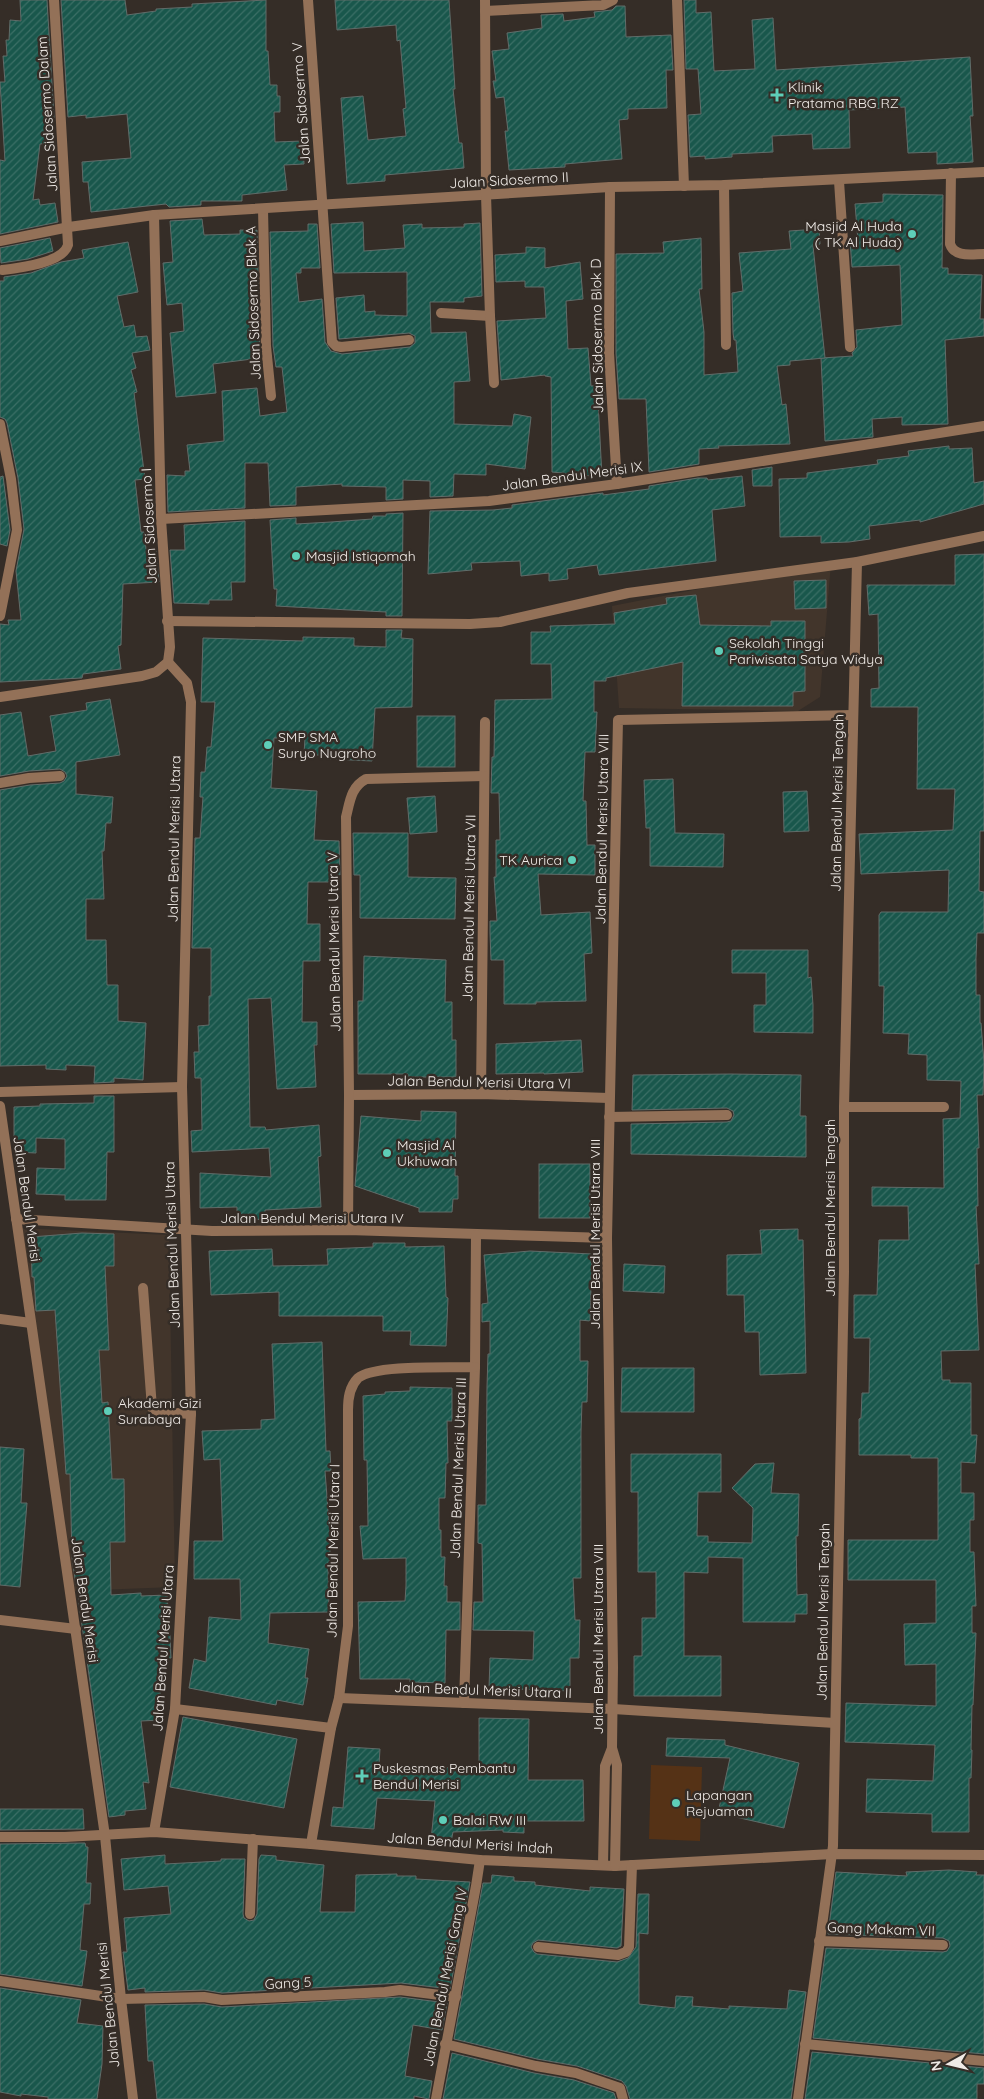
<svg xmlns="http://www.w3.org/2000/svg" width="984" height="2099" font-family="Quicksand,sans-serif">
	<defs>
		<pattern id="building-hatch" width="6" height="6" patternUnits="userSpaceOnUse" patternTransform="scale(1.25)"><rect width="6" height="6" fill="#19574c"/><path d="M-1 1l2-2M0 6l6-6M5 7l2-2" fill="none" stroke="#3b6f66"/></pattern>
	</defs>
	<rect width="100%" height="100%" fill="#352d27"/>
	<g fill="#42352b">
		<path d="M831,563L820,697L798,711L619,708L612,606Z"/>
		<path d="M18,1228L169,1235L175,1587L70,1591Z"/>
	</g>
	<path fill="#553216" d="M651,1765L702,1767L700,1841L649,1839Z"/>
	<g fill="url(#building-hatch)" stroke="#606c69">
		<path d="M20,0H47L54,118L49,119V143L40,144L33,200L39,199L40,205L55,203L58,222L0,234V160L5,161L0,82H5L3,56H7L6,40H9L10,20L21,21Z"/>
		<path d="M61,0H125L127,15L156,11V9L192,7V4L266,0V51H268L270,85H277V96H280V112H274L275,142L303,141L304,164L284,165L287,190L242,195V201H201V205L169,207L166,204L91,212L88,182H83L82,162L131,158L127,114L86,118V115L68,117Z"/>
		<path d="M335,0H449L455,89H453L459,143H462L464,168L385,175V181L347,184L341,98L363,96L368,140L406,136L403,109L406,108L400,40L397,41L396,25L337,30Z"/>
		<path d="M684,0H696V13L711,12L714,71L755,69L752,20L773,18L776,70L970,57L973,116H970L973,162L937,164V152L908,153L905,107L849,110L850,148L813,149L812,134L772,136L773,152L732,154V157L705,159V156L690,157L688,115L701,114L698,69H686Z"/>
		<path d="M616,6H625L626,37L671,35L673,70H666L667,108L628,109V119L619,120L622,159L565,164V167L509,170L505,131H508L504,97L496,98L493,81H496L492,51L509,49L507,33L542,28L541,15L563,14L564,21L595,17L594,12L612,10Z"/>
		<path d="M883,194L943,195L942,268H948V274L982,275L980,319H984V336L945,340L948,424L902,425V417L872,419L873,437L825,441L821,358L853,356L852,353L857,347L856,330L902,325L900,265L852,267L850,241H858L855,204L883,202Z"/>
		<path d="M202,219L204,235L240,234V230H257L260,358L213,364L216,393L176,397L170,333L184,331L182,303L167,305L163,263L173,262L170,221Z"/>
		<path d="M363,222L364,251L405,248L403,225L422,224V228L464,227V224L480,223L482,296L464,298V302H430L431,333L466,332L470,381L454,382V424L512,426L514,414L531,417L525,469L486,464V475L454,474L453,496L430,497V481L403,480V499L386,500V487L342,486V484L296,487V505L270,506L268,463H245V508L168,512L167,475L185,476V471H190L187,445L224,441L222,391L257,388L260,416L287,412L282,367H276L273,346L270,232L308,231V224H317L320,268H301V273H296L299,302L322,299L325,342L331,351L342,354L410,347L415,343V336L409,333L339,339L336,298L364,295L365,312L375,311V315L407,316V272L334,273L331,224Z"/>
		<path d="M819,229L820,244L813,246L825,358L790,361V365L777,366L782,405L786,404L790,444L718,446L719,448L699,449V464L649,472L646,399H619L616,353V254L664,253L663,242L701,238L702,289H699L704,332V375L738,372L736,340H734L733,333L732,293L743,291L739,253L791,249L789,231Z"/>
		<path d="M50,238L53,251L28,259L1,263L0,248Z"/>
		<path d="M128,242L138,292L117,296L124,327L134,325L136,337L147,336L150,350L132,353L136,368L131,370L137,392L134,393L145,479L135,480L141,532H144L146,549H156L159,582L123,584L121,645L118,646L121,669L83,674L82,678L0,682V624L9,625L8,620H21L16,571L24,529L18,478L7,423L5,419L0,417V281H4V277L31,273L61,262L84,258L82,250Z"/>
		<path d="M526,247L545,248V268L580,262L583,299L566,301L568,349L588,348L591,386L604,385L605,400H598L602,477L552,472L551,377L545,376V375L501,380L497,321L546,318L544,287H525V281L496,282L495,255L526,253Z"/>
		<path d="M949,446V449L972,448L974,483L984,481V504L920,522V520L869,526L870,539L849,542L821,543V536L780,537L779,479L807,478V473L878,464L877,460L909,456L908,451Z"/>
		<path d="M772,467V486H753L752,470Z"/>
		<path d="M3,476L10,530L7,546L0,544V477Z"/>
		<path d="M742,476L745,506L712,510L716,561L599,575L597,565L567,569L568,579L549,581V573L521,576L520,561L471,563L472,570L428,574L430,511L493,510L512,508V505L603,493V495L649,489V486L698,478H707L708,480Z"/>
		<path d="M403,513L402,616H386V612L276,606L277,589H274L270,520L296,518V524L331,522L372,519L373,516H386V514Z"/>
		<path d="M245,521V582H231L232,600H209V604L174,603L170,550H185L184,525Z"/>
		<path d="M984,554V831H980L979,891L984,892V933H977L976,958V995H980V1023H981L984,1063L983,1095H977L979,1148H977L978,1206H976L979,1264H975L979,1350L941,1351L942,1380H950V1383H971V1435H977L975,1463L961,1462V1493H974V1520H970V1552H974L975,1581L976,1606H972V1633H976L973,1705H972L971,1750H972L971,1778H969V1832H932V1814L866,1812L867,1779L933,1781L935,1745L845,1742L846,1703L936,1706V1664L905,1665L904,1624L936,1623V1580H848V1540H938V1458H911V1455H859V1419L861,1418L862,1393H869L870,1338H854V1295H877L879,1240H909L908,1206H872V1187L944,1188L943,1119L960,1118L961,1081L927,1080V1055L908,1054L909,1034L883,1033L884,986H879V915L881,912H948L949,870L861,874L859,834L953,830L955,789H917L918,707H871V689L879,688L878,614L869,615L867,585H955V555Z"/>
		<path d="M826,580V608L795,609L794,581Z"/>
		<path d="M696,595L700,625L771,626V621H805V691L793,692V706H682L683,662L606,678V681H594V712H597L595,752H585L583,801H586L587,845H595V875L538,874L541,915L590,912L592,953L584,954L586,1001L536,1002V1004H504V960H491L490,933V921H497L494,877H496V840H500L499,793H491L492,757H494L495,700L552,699L551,664H531V632H551L550,626L615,624L614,613L667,604L666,598Z"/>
		<path d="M386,630H402L401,638L413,639L412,707L375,708L372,761L330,759V756L304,754L305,738H274L271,788L317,791L314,840L339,841L340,875H330V882H308L307,924H320V961H303L302,1022H317V1045H314L316,1087L277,1089L271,998L248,999L250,1127H265L266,1130L319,1125L321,1156L318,1157L321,1207L265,1210V1220L237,1218V1207L200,1208V1173L271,1177L269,1148L192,1152L191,1131L202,1130L201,1078H195L194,1052H199L198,1026L209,1025V996H211V948H192L195,838H200L203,797H200L201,772H205L207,747H211L215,702H201L203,638L303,641V637L354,638V646L386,647Z"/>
		<path d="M110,699L120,755L76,762V794L113,797L111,823H106L104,851H102L104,899H86V940H106L107,985H118V1021L146,1023L143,1080L114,1078V1082L94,1083L95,1066L66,1065V1070L46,1069V1065L0,1066V790L30,785L60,783L64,781L67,776L65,772L60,769L29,771L0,776V715L21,712L28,756L56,751L50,716L87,710L86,703Z"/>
		<rect x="417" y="716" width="38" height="51"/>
		<path d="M673,779L675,833L724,834L723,867L650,866V828H646L644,780Z"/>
		<path d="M807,791L809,831L784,832L783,792Z"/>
		<path d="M435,796L437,832L410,834L407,798Z"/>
		<path d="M353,833H408V877L456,878L455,919L360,918V875H354Z"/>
		<path d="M732,950H808V978L811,977L813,1005V1033L754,1032V1005H766V973H732Z"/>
		<path d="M364,956L446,960L445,1002H452V1040H456V1077H408V1074H358V1001H363Z"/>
		<path d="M581,1040L583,1072L544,1074V1073L496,1074V1044Z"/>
		<path d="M731,1074L801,1075L800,1116H806V1157L631,1154V1124L727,1122L731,1121L734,1115L733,1111L727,1108L632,1110L633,1075Z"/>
		<path d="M94,1096H114V1152H107L106,1200H65V1195L36,1194L37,1168L65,1169V1139L36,1138V1153L14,1152V1107L40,1106V1104L94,1103Z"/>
		<path d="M421,1111L456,1112L455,1176H458V1199H453L452,1212H419V1208L355,1186L361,1116L421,1121Z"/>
		<rect x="539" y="1164" width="51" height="54"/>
		<path d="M798,1229V1240H803L806,1373L760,1375L759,1332H745L744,1295H727V1255L762,1254L760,1230Z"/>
		<path d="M82,1233L114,1234V1266H105L109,1350H99L102,1403L108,1402L112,1479H124L125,1542H110L111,1595L141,1593V1596L167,1595L170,1636L171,1658H159L161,1720L141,1721L149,1783L143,1782L146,1809L125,1811V1815L109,1817L79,1604L78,1585H76L72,1557L70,1474H66L55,1310L36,1311L34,1277H32L31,1237Z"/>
		<path d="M373,1243H405V1247L444,1246L446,1297L448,1298L446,1346L410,1345L411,1331H383V1316H279V1292L211,1295L209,1251L272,1249L273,1266L328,1265L327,1249L373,1247Z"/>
		<path d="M530,1251L592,1254L590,1321L580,1320V1361H588L587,1402H582L581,1432V1578H573L575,1620H580L579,1658H570V1691L489,1688L490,1658L533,1660L534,1631L473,1630L474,1602H483L482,1544L478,1543V1505H486L487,1387L488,1354H490V1321L482,1322V1304L488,1303L484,1255Z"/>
		<path d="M624,1264L665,1266L664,1293L623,1291Z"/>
		<path d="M322,1342L326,1451H330L331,1471H325L330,1536V1569H328L329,1612L270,1613L268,1643L309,1649L305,1678H308L303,1705L277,1700L276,1705L189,1688L194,1659L206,1662L209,1617L241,1620L240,1579H194V1541H223L220,1459L204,1460L202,1431L261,1429V1420L275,1419L272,1344Z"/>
		<path d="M622,1368H694V1412H621Z"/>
		<path d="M410,1387L452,1388V1421H447L448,1463H446L445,1498H439V1530H441V1557H445L444,1586H447V1602H460V1630H446L445,1683L410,1682V1679H360L358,1602L405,1601L406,1586V1558L363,1559L360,1526H368L367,1460H364L363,1396L385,1394V1392L410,1391Z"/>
		<path d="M0,1447L24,1449L21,1503H27L20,1587L0,1585Z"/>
		<path d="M631,1454H721V1492H698L697,1536H708V1542L752,1543L753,1508L732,1488L755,1464L774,1463L771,1493L799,1494L798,1536H796L797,1595L807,1594V1614H795V1622H743V1558L708,1557V1573L684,1572V1656H721V1696H634V1656H642V1618H656V1572H638V1492H631Z"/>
		<path d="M183,1717L297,1739L284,1808L170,1787Z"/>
		<path d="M479,1718L529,1719L528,1780H583L584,1821H524V1833L503,1832V1830L453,1832L451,1842L431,1840L435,1801L377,1798L374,1829L331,1826L333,1807L343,1808L348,1747L380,1749L379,1765L479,1769Z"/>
		<path d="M667,1738L725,1740V1745L799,1763L784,1828L718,1813L730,1758L666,1756Z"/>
		<path d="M0,1809H83L84,1829L0,1830Z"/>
		<path d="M85,1843L86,1847H88L86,1883H91L90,1904H84L80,1950L87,1951L82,1986L0,1974V1844Z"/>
		<path d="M165,1855V1864L221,1861V1859H245L243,1914L244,1918L249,1921L254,1920L257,1914L259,1859L261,1855L276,1856V1860L324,1865L320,1912H355L356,1875L397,1874V1876H416V1879L470,1882L450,1989L401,1983L222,1993L204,1990L145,1992V1988L128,1990L123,1952H127L124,1918L171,1914L168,1886L124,1890L121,1859Z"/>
		<path d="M949,1870L977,1872L976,1875H984V2054L813,2038L826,1948L943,1952L947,1951L950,1946L949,1941L943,1938L828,1934L836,1872L907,1876L906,1872Z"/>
		<path d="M492,1875L514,1877V1881L535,1882V1885L590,1891V1887L624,1889L621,1946L617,1948L538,1940L533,1943L531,1947L534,1952L537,1954L617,1962L628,1958L636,1947L638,1894H649L648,1934L639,1933V2004L675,2008L676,1996L693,1997L692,2006L729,2009V2006L787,2009L789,1990L806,1992L791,2099H630L626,2086L622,2081L577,2066L537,2059L454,2039L483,1883H491Z"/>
		<path d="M0,1988L81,2000L77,2023L103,2026L102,2064L97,2099H48V2097L21,2094V2096L0,2092Z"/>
		<path d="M400,1997L447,2003L442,2030L413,2025L405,2076L432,2081L429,2099L414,2096V2099H157L153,2061H148L145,2005L204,2004L222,2007Z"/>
		<path d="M812,2052L984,2068V2084H977V2099H805Z"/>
		<path d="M452,2053L534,2073L574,2080L614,2093L616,2099H443Z"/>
	</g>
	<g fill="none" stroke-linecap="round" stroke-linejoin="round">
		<g stroke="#937158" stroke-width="10">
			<path d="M609,1117L727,1115"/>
			<path d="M143,1288L152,1408L160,1412L191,1414"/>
		</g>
		<g stroke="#937158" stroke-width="10">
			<path d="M308,0L332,342L336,346L341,347L409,340"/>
			<path d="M677,0L684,186"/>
			<path d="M485,11L603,5L613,0"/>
			<path d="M951,173L950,244C955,258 972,254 984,254"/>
			<path d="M839,181L850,347"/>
			<path d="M724,185L726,345"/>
			<path d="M610,187L609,353L617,484"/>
			<path d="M263,209L266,346L271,396"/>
			<path d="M0,241L69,227L154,215L610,187L724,185L984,172"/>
			<path d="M2,270C19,268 63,263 68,245L54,0"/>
			<path d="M441,313L490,316L486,195L485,0"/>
			<path d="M490,316L494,383"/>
			<path d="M0,424L11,479L17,530L0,616"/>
			<path d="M161,519L489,501L617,484L984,426"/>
			<path d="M167,621L470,624L500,622L628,593L857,562L984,536"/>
			<path d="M0,697L142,676L156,672L168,662L170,647L161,519L154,215"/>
			<path d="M0,783L29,778L60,776"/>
			<path d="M0,1092L182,1087"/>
			<path d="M481,1094L485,722"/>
			<path d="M349,1095L481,1094L609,1098"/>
			<path d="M844,1107H944"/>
			<path d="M16,1219L212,1231L348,1230L607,1238"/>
			<path d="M348,1230L349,1095L346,817C350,801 351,787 366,779L484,776"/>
			<path d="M0,1319L31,1323"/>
			<path d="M0,1620L76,1629"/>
			<path d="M339,1698L613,1709L835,1723"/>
			<path d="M464,1703L475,1367L476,1235"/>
			<path d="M175,1709L331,1728"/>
			<path d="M154,1832L175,1709L191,1414L182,1087L191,702L187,683L168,662"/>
			<path d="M0,1837H65L154,1832L311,1844L480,1860L615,1866L832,1854L984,1855"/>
			<path d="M311,1844L331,1728L339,1698L348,1626V1410C348,1399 349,1387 358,1378C375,1364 451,1368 475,1367"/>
			<path d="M603,1865L605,1766L612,1748"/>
			<path d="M615,1866L617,1765L612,1748L613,1667L607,1238L618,720L852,715"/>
			<path d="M250,1914L253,1839"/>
			<path d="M819,1941L943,1945"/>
			<path d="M538,1947L618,1955L626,1952L629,1947L632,1865"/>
			<path d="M0,1981L121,1999L204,1997L222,2000L385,1992L400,1990L456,1997"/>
			<path d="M445,2044L536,2066L576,2073L620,2088L623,2099"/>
			<path d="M805,2044L984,2061"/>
			<path d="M436,2099L476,1886L480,1860"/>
			<path d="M798,2099L833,1846L844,1272V1107L857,562"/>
		</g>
		<path stroke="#937158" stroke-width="10" d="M0,1106L105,1836L121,1999L133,2099"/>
	</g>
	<g fill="#5eceb8" stroke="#352d27" stroke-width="2">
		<path d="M774.5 87.5h5v5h5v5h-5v5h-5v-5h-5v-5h5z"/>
		<circle cx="912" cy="234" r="5"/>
		<circle cx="296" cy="556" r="5"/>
		<circle cx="719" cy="651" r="5"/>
		<circle cx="268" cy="745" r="5"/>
		<circle cx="572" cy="860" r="5"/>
		<circle cx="387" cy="1153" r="5"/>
		<circle cx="108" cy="1411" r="5"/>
		<path d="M359.5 1768.5h5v5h5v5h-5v5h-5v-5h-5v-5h5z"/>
		<circle cx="676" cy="1803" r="5"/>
		<circle cx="443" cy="1820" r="5"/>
	</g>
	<g text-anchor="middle" stroke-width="5" stroke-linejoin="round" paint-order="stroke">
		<g font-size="14" fill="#f0ebe7" stroke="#352d27" text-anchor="start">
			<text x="788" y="92">Klinik<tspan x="788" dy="16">Pratama RBG RZ</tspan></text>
			<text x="902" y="231" text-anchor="end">Masjid Al Huda<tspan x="902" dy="16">( TK Al Huda)</tspan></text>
			<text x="306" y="561">Masjid Istiqomah</text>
			<text x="729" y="648">Sekolah Tinggi<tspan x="729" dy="16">Pariwisata Satya Widya</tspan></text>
			<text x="278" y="742">SMP SMA<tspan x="278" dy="16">Suryo Nugroho</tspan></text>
			<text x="562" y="865" text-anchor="end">TK Aurica</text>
			<text x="397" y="1150">Masjid Al<tspan x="397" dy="16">Ukhuwah</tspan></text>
			<text x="118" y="1408">Akademi Gizi<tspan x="118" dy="16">Surabaya</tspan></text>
			<text x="373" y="1773">Puskesmas Pembantu<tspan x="373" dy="16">Bendul Merisi</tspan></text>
			<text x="686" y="1800">Lapangan<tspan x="686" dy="16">Rejuaman</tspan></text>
			<text x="453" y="1825">Balai RW III</text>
		</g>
		<g font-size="14" fill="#f0ebe7" stroke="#352d27">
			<text transform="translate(301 103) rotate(-94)" y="5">Jalan Sidosermo V</text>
			<text transform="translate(47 114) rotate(-94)" y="5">Jalan Sidosermo Dalam</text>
			<text transform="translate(509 180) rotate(-3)" y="5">Jalan Sidosermo II</text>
			<text transform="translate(253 303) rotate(-92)" y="5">Jalan Sidosermo Blok A</text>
			<text transform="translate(597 336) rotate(-91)" y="5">Jalan Sidosermo Blok D</text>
			<text transform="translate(572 476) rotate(-8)" y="5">Jalan Bendul Merisi IX</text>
			<text transform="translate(149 526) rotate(-93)" y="5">Jalan Sidosermo I</text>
			<text transform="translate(837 803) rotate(-89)" y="5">Jalan Bendul Merisi Tengah</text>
			<text transform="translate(602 829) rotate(-89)" y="5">Jalan Bendul Merisi Utara VIII</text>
			<text transform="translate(174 839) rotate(-89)" y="5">Jalan Bendul Merisi Utara</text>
			<text transform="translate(469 908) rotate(-89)" y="5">Jalan Bendul Merisi Utara VII</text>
			<text transform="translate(334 942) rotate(-91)" y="5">Jalan Bendul Merisi Utara V</text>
			<text transform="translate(479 1082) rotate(1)" y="5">Jalan Bendul Merisi Utara VI</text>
			<text transform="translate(27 1199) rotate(82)" y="5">Jalan Bendul Merisi</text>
			<text transform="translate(830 1208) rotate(-90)" y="5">Jalan Bendul Merisi Tengah</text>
			<text x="312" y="1223">Jalan Bendul Merisi Utara IV</text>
			<text transform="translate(595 1234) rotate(-90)" y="5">Jalan Bendul Merisi Utara VIII</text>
			<text transform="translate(172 1245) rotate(-92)" y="5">Jalan Bendul Merisi Utara</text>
			<text transform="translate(458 1468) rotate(-88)" y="5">Jalan Bendul Merisi Utara III</text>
			<text transform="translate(333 1551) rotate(-89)" y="5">Jalan Bendul Merisi Utara I</text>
			<text transform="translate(85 1600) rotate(82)" y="5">Jalan Bendul Merisi</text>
			<text transform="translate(823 1612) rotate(-89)" y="5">Jalan Bendul Merisi Tengah</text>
			<text transform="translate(598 1639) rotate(-90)" y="5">Jalan Bendul Merisi Utara VIII</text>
			<text transform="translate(163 1648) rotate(-86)" y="5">Jalan Bendul Merisi Utara</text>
			<text transform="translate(483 1690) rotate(2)" y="5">Jalan Bendul Merisi Utara II</text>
			<text transform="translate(470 1843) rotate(4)" y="5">Jalan Bendul Merisi Indah</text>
			<text transform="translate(881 1929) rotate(2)" y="5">Gang Makam VII</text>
			<text transform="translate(445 1977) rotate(-79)" y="5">Jalan Bendul Merisi Gang IV</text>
			<text transform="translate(288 1983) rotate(-3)" y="5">Gang 5</text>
			<text transform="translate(108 2005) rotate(-96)" y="5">Jalan Bendul Merisi</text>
		</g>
	</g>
	<g transform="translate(949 2064) rotate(262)" stroke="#352d27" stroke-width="4" paint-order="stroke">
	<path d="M0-4L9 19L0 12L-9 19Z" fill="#f0ebe7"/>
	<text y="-8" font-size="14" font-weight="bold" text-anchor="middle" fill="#f0ebe7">N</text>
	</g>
</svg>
